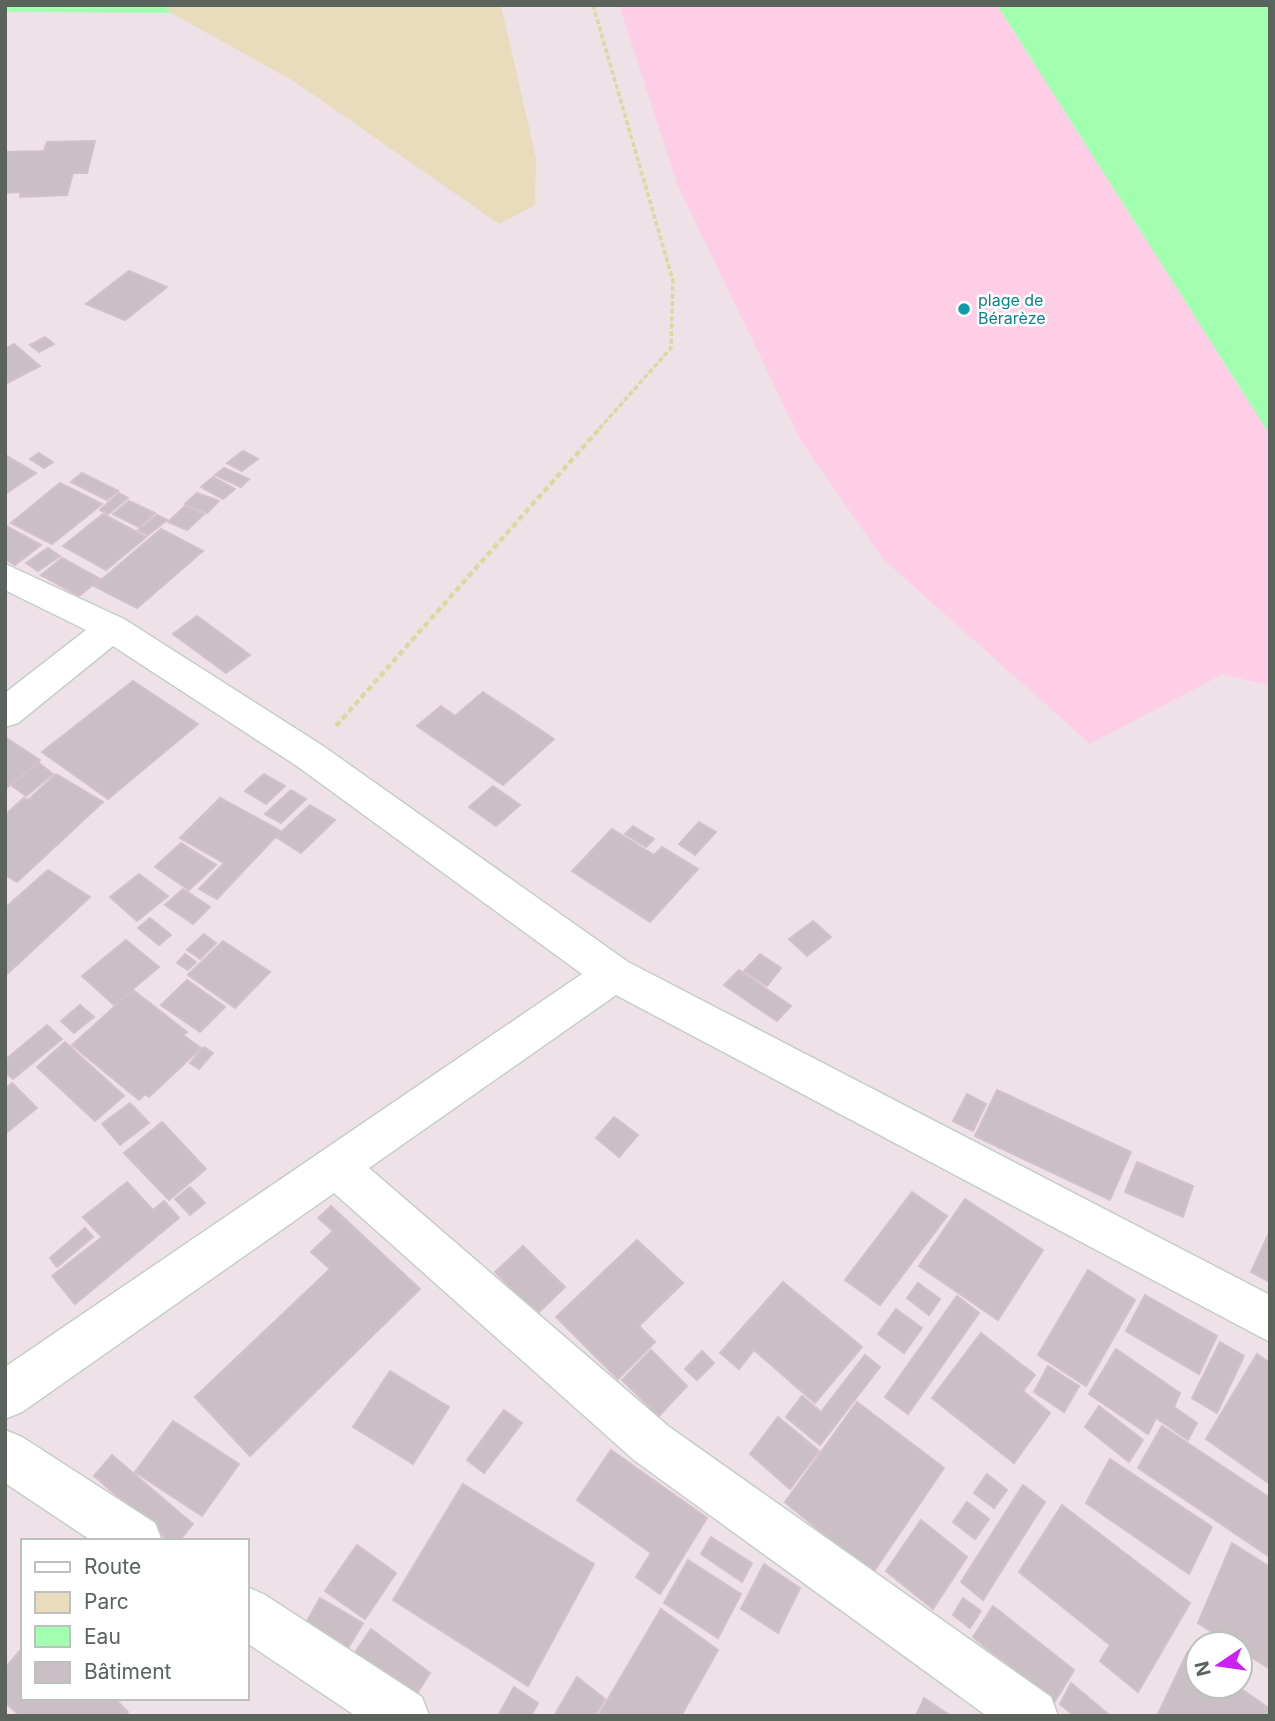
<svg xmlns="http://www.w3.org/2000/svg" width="1275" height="1721" font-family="Inter,sans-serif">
	<rect width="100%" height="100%" fill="#eee2e8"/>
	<path fill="#e8dcbc" d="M165,5H501L536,158L535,205L499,224L295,82L171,13Z"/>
	<path fill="#fdcee6" d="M619,5H997L1270,435V686L1223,674L1090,744L883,559L801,441L677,184Z"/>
	<g fill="#a1ffb0">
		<path d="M5,5H165L171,13L5,12Z"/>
		<path d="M997,5H1270V435Z"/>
	</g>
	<g fill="#c9bfc5" stroke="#d3c0cb" stroke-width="2">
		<path d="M95,141L87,173H73L67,195L20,197L21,192L5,193V152L44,151L47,142Z"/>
		<path d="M129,271L167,287L125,320L86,304Z"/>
		<path d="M45,337L54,344L39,352L30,345Z"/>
		<path d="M14,344L40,366L5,384V349Z"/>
		<path d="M243,451L258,459L242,471L227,463Z"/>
		<path d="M39,453L53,462L44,468L30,459Z"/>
		<path d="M7,456L36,473L5,494V457Z"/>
		<path d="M224,468L249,479L241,487L215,475Z"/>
		<path d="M82,473L118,491L107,500L71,482Z"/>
		<path d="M213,477L235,489L223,499L201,487Z"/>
		<path d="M60,483L102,504L52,544L11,523Z"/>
		<path d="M119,493L128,498L108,514L100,510Z"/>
		<path d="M197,493L219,501L207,513L185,504Z"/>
		<path d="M129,501L155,513L139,527L113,514Z"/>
		<path d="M185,506L204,514L187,530L168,522Z"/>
		<path d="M103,514L146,537L106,570L63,546Z"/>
		<path d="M157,515L167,520L148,535L138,530Z"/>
		<path d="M6,526L41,545L15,565L5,559Z"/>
		<path d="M161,529L203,551L137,608L94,586Z"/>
		<path d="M48,548L60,556L38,571L26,563Z"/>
		<path d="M62,558L100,579L79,596L41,575Z"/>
		<path d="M197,616L250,655L226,673L173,634Z"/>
		<path d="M133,681L198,724L108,799L42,752Z"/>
		<path d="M483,692L554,739L503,785L417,726L441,706L455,716Z"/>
		<path d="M5,737L40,760L5,789Z"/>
		<path d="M39,763L53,774L26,796L11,785Z"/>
		<path d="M56,774L103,802L17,882L5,875V815L24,798L28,800Z"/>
		<path d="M264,774L285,786L266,804L245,791Z"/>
		<path d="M493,786L520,805L496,826L469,807Z"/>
		<path d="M291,790L306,799L281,823L265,814Z"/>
		<path d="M220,798L281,831L217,899L199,889L224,863L180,838Z"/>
		<path d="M310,805L335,820L301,853L276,837Z"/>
		<path d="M699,822L716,832L695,855L679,844Z"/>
		<path d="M633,826L654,839L646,847L625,834Z"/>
		<path d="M612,829L654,855L662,847L698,869L650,922L572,871Z"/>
		<path d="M181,843L216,865L189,890L155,867Z"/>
		<path d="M48,870L90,897L5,976V908Z"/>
		<path d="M139,874L168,896L137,921L110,897Z"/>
		<path d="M183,889L210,907L193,924L165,905Z"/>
		<path d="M150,918L171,935L159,945L138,928Z"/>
		<path d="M813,921L831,937L807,956L789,939Z"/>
		<path d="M204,934L216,943L200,959L187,950Z"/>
		<path d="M126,940L159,967L114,1005L82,976Z"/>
		<path d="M223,941L270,972L235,1008L188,975Z"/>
		<path d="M185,954L196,962L188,970L177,963Z"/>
		<path d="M760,954L781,968L767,986L744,971Z"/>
		<path d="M739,970L791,1006L777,1021L724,985Z"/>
		<path d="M187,980L225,1007L200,1032L161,1005Z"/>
		<path d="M133,990L187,1032L183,1035L201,1048L149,1097L145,1094L139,1100L72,1045Z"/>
		<path d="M80,1005L94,1017L74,1033L61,1021Z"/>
		<path d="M47,1025L62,1039L13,1079L5,1072V1060Z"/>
		<path d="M65,1042L124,1096L95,1121L37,1067Z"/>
		<path d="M204,1047L213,1053L199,1069L190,1063Z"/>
		<path d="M12,1083L37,1108L5,1134V1089Z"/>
		<path d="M997,1090L1131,1152L1110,1200L975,1136Z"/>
		<path d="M967,1094L986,1104L973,1131L953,1121Z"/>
		<path d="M130,1103L149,1123L120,1145L102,1124Z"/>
		<path d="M614,1117L638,1135L619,1157L596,1138Z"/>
		<path d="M162,1122L206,1169L169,1200L124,1153Z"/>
		<path d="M1137,1162L1193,1186L1183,1217L1125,1192Z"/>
		<path d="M127,1182L153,1210L164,1201L179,1218L75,1304L52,1276L102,1237L83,1217Z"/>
		<path d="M190,1187L205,1203L190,1215L175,1199Z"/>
		<path d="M912,1192L947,1216L880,1305L845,1280Z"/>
		<path d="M965,1199L1043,1250L998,1320L919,1266Z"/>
		<path d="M331,1206L420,1289L250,1456L195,1397L330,1269L311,1252L333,1231L318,1218Z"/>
		<path d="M85,1228L93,1237L57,1267L50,1258Z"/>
		<path d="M1269,1233L1270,1234V1282L1251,1272Z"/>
		<path d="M637,1240L683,1283L639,1326L655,1342L618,1379L556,1317Z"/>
		<path d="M523,1246L565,1287L537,1314L495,1272Z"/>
		<path d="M1088,1270L1135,1300L1086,1386L1038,1355Z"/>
		<path d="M783,1282L862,1347L815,1403L754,1350L739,1369L720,1353Z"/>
		<path d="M918,1283L940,1299L929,1315L907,1298Z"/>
		<path d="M1145,1295L1217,1336L1199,1374L1126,1331Z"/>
		<path d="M957,1296L979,1313L908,1414L885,1397Z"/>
		<path d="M896,1309L922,1328L904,1353L878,1334Z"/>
		<path d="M981,1333L1035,1375L1023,1391L1050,1413L1014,1463L932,1398Z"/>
		<path d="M1220,1342L1244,1356L1217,1413L1192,1398Z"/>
		<path d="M1116,1349L1180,1393L1174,1407L1197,1423L1188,1440L1156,1418L1148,1434L1089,1394Z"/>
		<path d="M651,1350L687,1386L659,1416L622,1380Z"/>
		<path d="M702,1351L714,1363L697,1380L685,1369Z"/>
		<path d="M1257,1354L1270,1363V1484L1206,1439Z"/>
		<path d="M865,1355L880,1367L820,1445L786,1417L802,1396L821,1412Z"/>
		<path d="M1048,1366L1079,1386L1064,1412L1034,1392Z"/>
		<path d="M390,1371L449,1407L413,1464L353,1427Z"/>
		<path d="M857,1402L944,1468L872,1574L785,1502Z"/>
		<path d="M1099,1406L1143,1440L1129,1462L1085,1427Z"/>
		<path d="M504,1410L522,1423L484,1473L467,1460Z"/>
		<path d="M778,1417L819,1451L790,1489L750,1454Z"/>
		<path d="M173,1421L239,1464L202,1516L135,1472Z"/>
		<path d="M1162,1426L1270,1498V1557L1138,1468Z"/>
		<path d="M611,1450L707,1518L660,1594L636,1577L651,1553L577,1500Z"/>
		<path d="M112,1455L193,1524L179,1541H169L94,1476Z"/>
		<path d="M1110,1459L1212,1527L1189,1574L1086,1503Z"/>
		<path d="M987,1474L1007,1490L994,1508L974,1493Z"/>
		<path d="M463,1484L594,1564L528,1686L393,1600Z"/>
		<path d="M1023,1485L1045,1502L983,1600L961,1582Z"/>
		<path d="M967,1502L989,1519L975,1539L953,1522Z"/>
		<path d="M1062,1505L1190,1603L1138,1692L1100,1661L1110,1645L1019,1572Z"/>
		<path d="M921,1520L967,1557L933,1609L886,1571Z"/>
		<path d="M711,1537L752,1563L742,1582L701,1554Z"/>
		<path d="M1232,1543L1270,1567V1669L1240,1650V1644H1231L1198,1623Z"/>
		<path d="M357,1545L396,1573L365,1619L325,1591Z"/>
		<path d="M688,1560L741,1594L718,1638L664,1603Z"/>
		<path d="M764,1564L800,1588L778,1633L741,1609Z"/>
		<path d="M320,1598L363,1623L344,1655L302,1630Z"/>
		<path d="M963,1598L981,1611L970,1628L953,1615Z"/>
		<path d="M993,1606L1074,1670L1054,1703L973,1637Z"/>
		<path d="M661,1609L718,1650L681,1716H598Z"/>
		<path d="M371,1629L430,1673L411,1703L352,1657Z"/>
		<path d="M23,1647V1698H114L128,1712L125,1716H20L5,1702V1668Z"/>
		<path d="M1188,1651L1198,1658V1686H1237L1270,1709V1716H1157Z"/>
		<path d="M577,1677L605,1699L595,1716H554Z"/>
		<path d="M1071,1683L1108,1714L1107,1716H1074L1060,1704Z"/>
		<path d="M514,1687L538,1703L531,1716H498Z"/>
		<path d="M924,1698L951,1716H916Z"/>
	</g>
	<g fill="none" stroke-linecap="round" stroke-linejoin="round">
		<g stroke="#c6cec9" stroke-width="3">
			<g id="minor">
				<path d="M5,564L124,619L323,746L628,962L1270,1295V1342L616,995L369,1168L668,1426L1051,1697L1058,1716H987L634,1460L334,1193L22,1412L5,1419V1367L582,974L297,766L113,646L18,723L5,727V693L86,630L5,590Z"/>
				<path d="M5,1430L22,1437L155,1523L162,1541H92L5,1483Z"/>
				<path d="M247,1587L265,1595L422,1697L429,1716H356L247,1643Z"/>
			</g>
		</g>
		<path stroke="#dada9e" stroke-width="3.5" stroke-dasharray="5 2.5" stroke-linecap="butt" d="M593,5L673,281L671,348L599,429"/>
		<path stroke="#dada9e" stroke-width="4.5" stroke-dasharray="6 3.5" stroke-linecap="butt" d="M336,726L601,427"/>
		<use href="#minor" fill="#fff" fill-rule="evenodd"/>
	</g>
	<circle fill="#0f9aa8" stroke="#fff" stroke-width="2.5" cx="964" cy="309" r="7"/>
	<g text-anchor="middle" stroke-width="5" stroke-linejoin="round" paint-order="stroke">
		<g font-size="16" fill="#0d838f" stroke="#fff" text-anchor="start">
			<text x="978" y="306">plage de<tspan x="978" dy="18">Bérarèze</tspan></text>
		</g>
	</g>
	<rect width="1275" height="1721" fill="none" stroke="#5a645d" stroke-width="14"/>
	<rect x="21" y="1539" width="228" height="161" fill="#ffffff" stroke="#bdc1be" stroke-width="2"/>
	<rect x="35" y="1562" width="35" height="10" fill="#ffffff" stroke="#bdc1be" stroke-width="2"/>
	<text x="84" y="1574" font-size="21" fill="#5a645d">Route</text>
	<rect x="35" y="1592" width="35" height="21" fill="#e8dcbc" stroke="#bdc1be" stroke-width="2"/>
	<text x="84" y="1609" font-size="21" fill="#5a645d">Parc</text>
	<rect x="35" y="1626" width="35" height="21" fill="#a1ffb0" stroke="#bdc1be" stroke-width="2"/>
	<text x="84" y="1644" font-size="21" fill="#5a645d">Eau</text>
	<rect x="35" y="1662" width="35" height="21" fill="#c9bfc5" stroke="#bdc1be" stroke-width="2"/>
	<text x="84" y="1679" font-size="21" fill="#5a645d">Bâtiment</text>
	<g transform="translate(1219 1665) rotate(257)"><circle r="33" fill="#ffffff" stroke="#bdc1be" stroke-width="2"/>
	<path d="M0-5L12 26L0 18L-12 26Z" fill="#cb21f4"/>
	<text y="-10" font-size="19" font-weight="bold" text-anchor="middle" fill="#5a645d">N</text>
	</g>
</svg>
